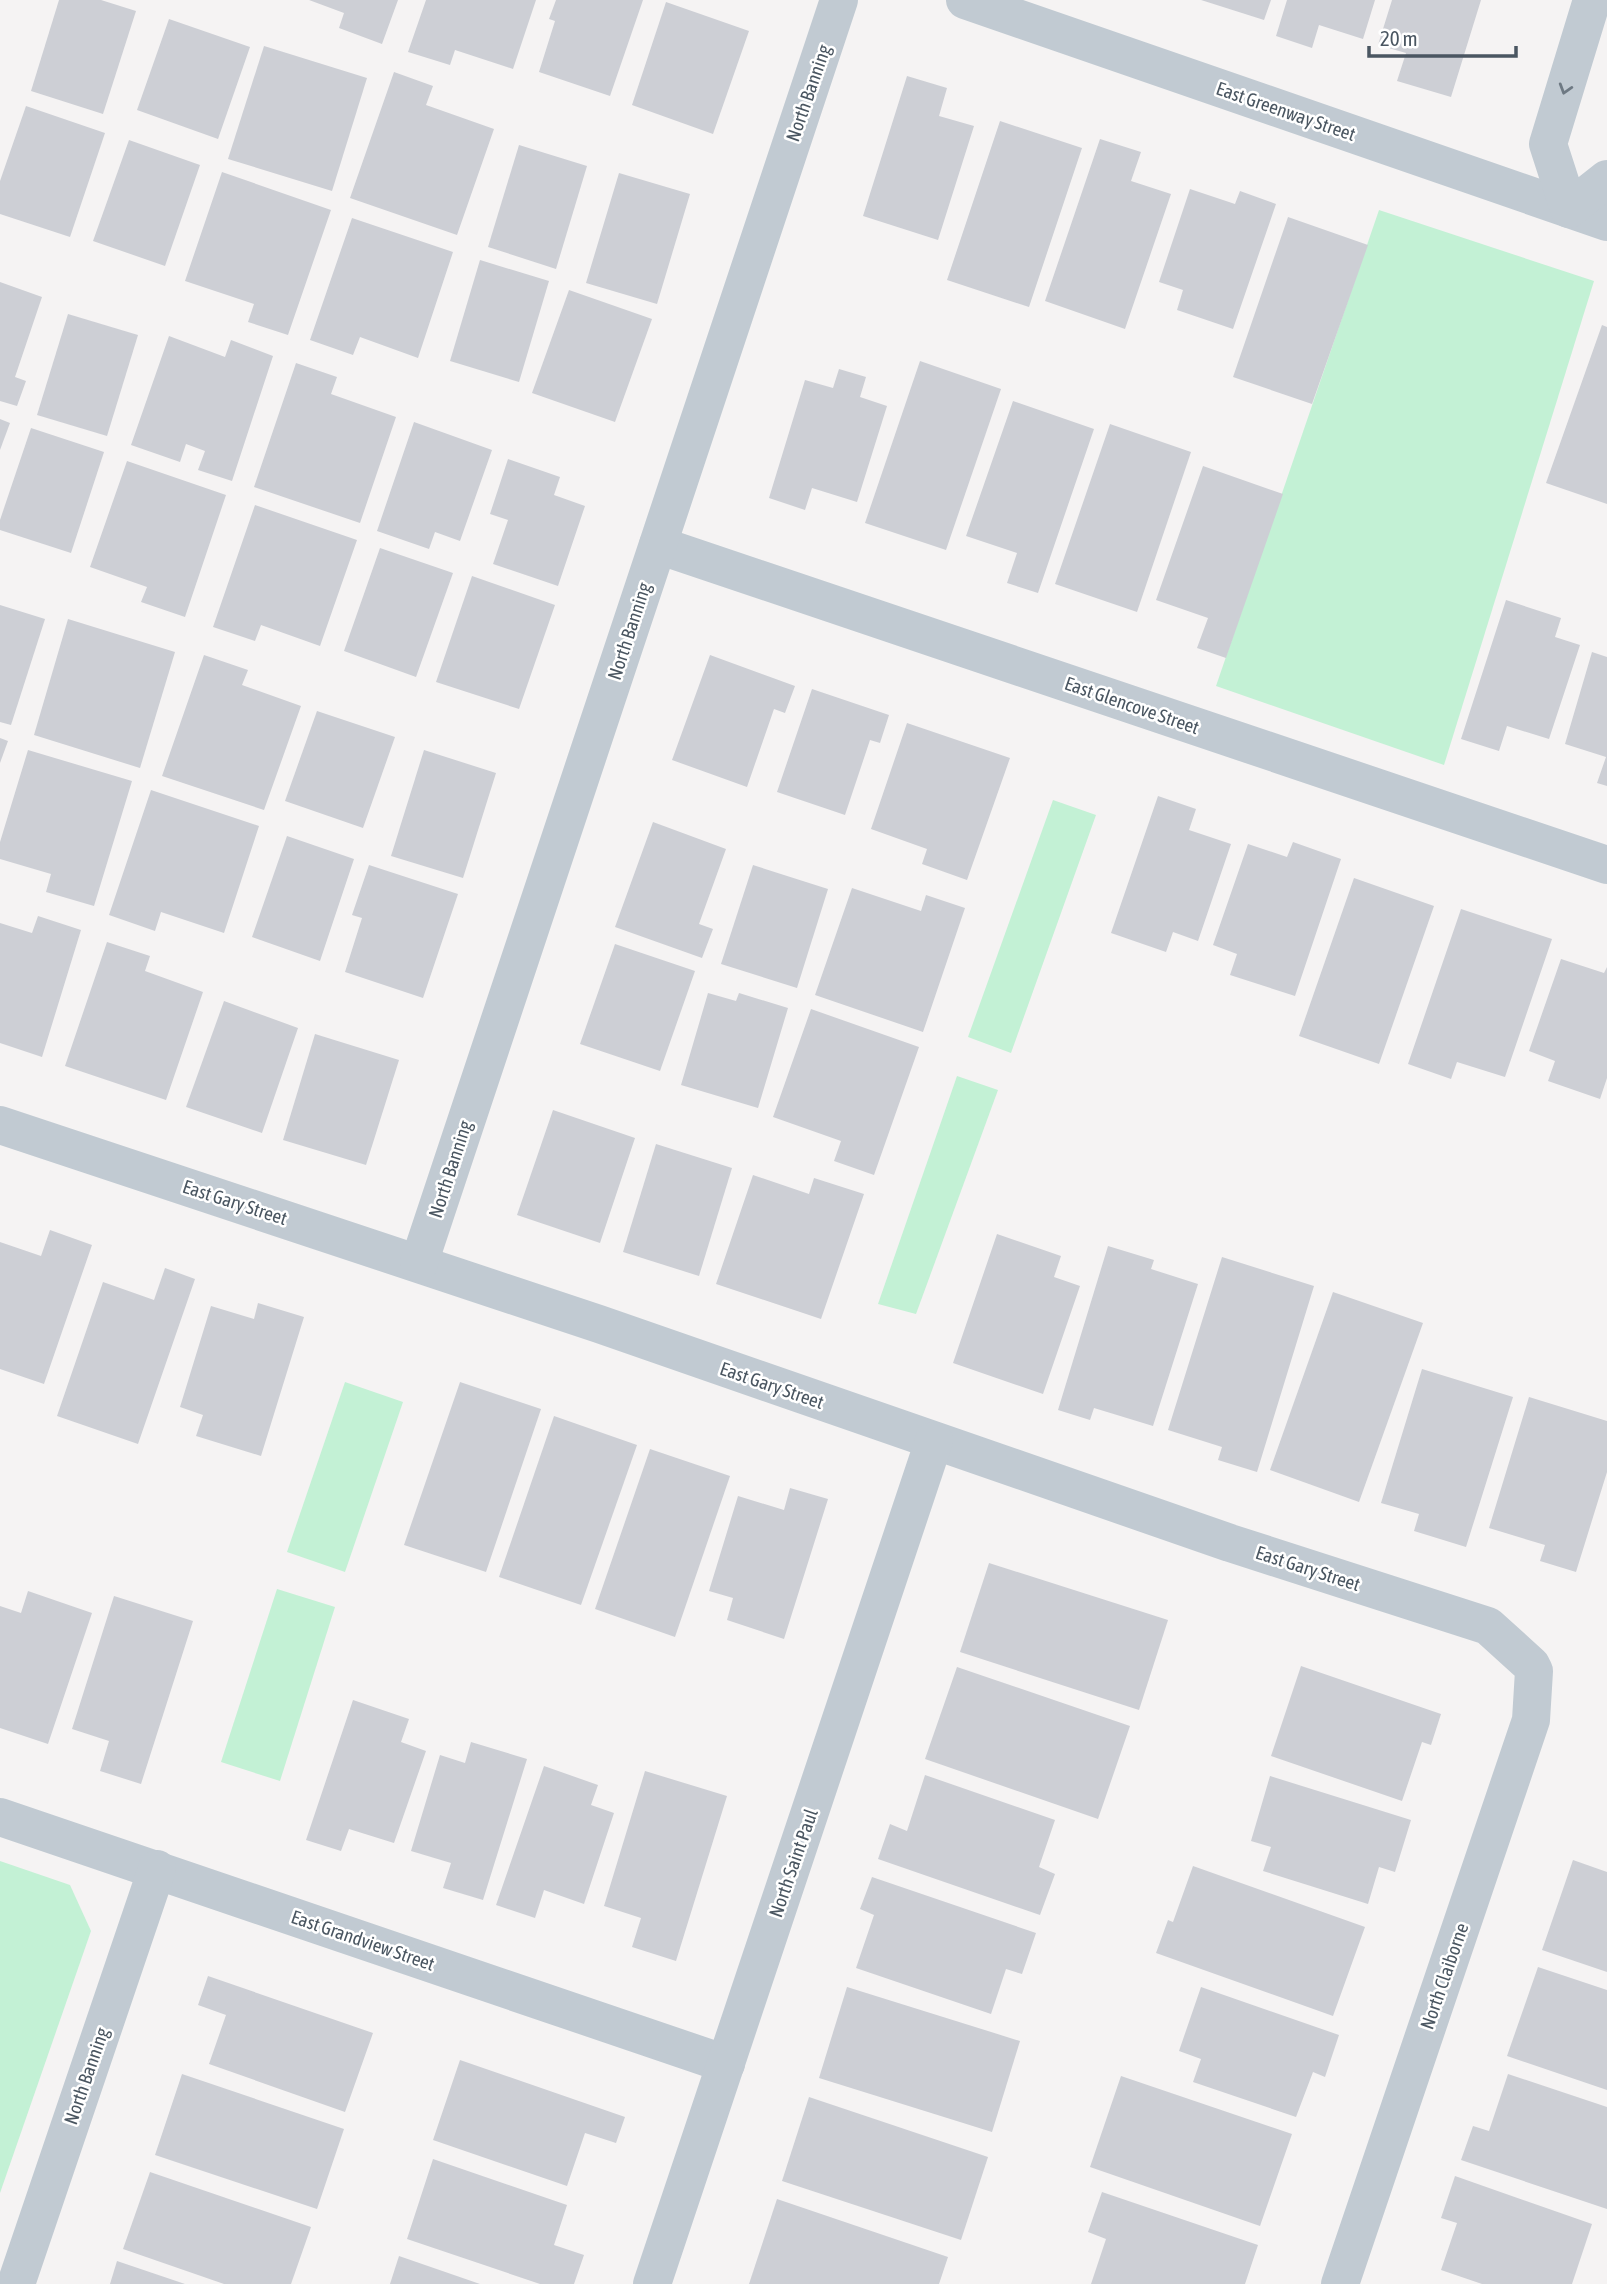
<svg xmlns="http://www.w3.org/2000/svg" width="1607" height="2284" font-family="'Asap Condensed',sans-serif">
	<rect width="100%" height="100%" fill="#f5f3f3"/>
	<g fill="#c3f1d5">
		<path d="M1379,210L1594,281L1444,765L1216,686Z"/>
		<path d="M1053,800L1096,815L1011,1053L968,1037Z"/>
		<path d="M957,1076L998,1090L916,1314L878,1304Z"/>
		<path d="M345,1382L403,1402L345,1572L287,1552Z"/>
		<path d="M277,1589L335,1607L280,1781L221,1762Z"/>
		<path d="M0,1861L70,1885L91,1931L0,2193Z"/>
	</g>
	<g fill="#cdcfd5">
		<path d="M59,0H101L136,11L103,114L31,91Z"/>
		<path d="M309,0H398L382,44L339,28L344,13Z"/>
		<path d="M426,0H536L513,69L455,50L450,65L408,52Z"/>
		<path d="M556,0H643L610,96L539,72L555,21L549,19Z"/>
		<path d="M1201,0H1271L1264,20Z"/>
		<path d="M1287,0H1375L1363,39L1319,25L1312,48L1276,36Z"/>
		<path d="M1392,0H1481L1451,97L1397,81L1406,53L1378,45Z"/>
		<path d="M666,2L749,31L713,134L632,105Z"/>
		<path d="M169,19L250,47L218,139L137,110Z"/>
		<path d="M264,46L367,78L332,191L228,159Z"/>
		<path d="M394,72L433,86L426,105L494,129L457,235L350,198Z"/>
		<path d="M907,76L947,88L939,116L974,126L938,240L863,216Z"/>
		<path d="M26,106L105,133L70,237L0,214V181Z"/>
		<path d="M1000,121L1082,148L1029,307L947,280Z"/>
		<path d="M1100,139L1141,152L1131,181L1171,194L1125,329L1045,301Z"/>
		<path d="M129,140L200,165L165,266L93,241Z"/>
		<path d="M519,145L587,166L556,269L488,247Z"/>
		<path d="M222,172L331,210L288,335L248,322L254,304L185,281Z"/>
		<path d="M619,173L690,194L657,304L586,283Z"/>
		<path d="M1190,189L1235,204L1240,191L1276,204L1233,329L1177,310L1183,290L1159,282Z"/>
		<path d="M1288,217L1368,245L1312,404L1233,377Z"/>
		<path d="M352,218L453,252L418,358L360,337L353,355L310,340Z"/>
		<path d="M480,260L549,281L519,382L450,361Z"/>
		<path d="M0,282L42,297L15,377L26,381L17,406L0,401Z"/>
		<path d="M569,290L652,319L615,422L532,393Z"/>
		<path d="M68,314L138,335L107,436L37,415Z"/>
		<path d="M1602,325L1607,327V504L1546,483Z"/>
		<path d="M169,336L225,357L231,340L273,356L232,481L198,470L205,451L186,444L180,462L131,445Z"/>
		<path d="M920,361L1001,389L946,550L865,523Z"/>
		<path d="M296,363L337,377L331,394L396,417L360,523L254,487Z"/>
		<path d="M839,369L866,377L860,397L887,406L857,502L812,488L805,510L769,498L805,380L833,388Z"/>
		<path d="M1013,401L1094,429L1038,593L1007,583L1017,553L966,536Z"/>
		<path d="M0,419L10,423L0,450Z"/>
		<path d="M414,422L492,450L460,541L435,532L429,549L377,531Z"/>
		<path d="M1110,424L1191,452L1137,612L1055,584Z"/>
		<path d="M31,428L104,452L71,553L0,530V520Z"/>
		<path d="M508,459L560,477L554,495L585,506L558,586L493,564L508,520L490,514Z"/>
		<path d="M127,461L226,495L185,617L141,602L147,587L90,567Z"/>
		<path d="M1203,466L1283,494L1226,658L1197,648L1208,618L1156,600Z"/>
		<path d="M255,505L357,540L320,646L261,625L255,641L213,627Z"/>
		<path d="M380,548L453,573L416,677L344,651Z"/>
		<path d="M472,576L555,605L519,709L436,682Z"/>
		<path d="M1506,600L1561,618L1555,637L1580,645L1549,739L1507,726L1499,751L1461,739Z"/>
		<path d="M0,605L45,619L11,725L0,722Z"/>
		<path d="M68,619L175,652L140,768L34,735Z"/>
		<path d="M1592,652L1607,657V786L1597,783L1606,757L1565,744Z"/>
		<path d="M204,655L248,670L242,685L301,706L264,810L162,776Z"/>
		<path d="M710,655L795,686L785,713L774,709L747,787L672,760Z"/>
		<path d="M812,689L889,715L880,743L870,740L845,815L777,792Z"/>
		<path d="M317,711L395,737L363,828L285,801Z"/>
		<path d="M907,723L1010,758L967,880L922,864L927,849L871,829Z"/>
		<path d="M0,738L8,741L0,763Z"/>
		<path d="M28,750L132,781L94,906L46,892L51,874L0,859V842Z"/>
		<path d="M424,750L496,773L463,878L391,856Z"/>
		<path d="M151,790L259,826L224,933L161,912L155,931L109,915Z"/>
		<path d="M1158,796L1196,809L1189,830L1231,844L1198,941L1173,932L1166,952L1111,933Z"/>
		<path d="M653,822L726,849L699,924L713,929L702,958L615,927Z"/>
		<path d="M287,836L354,859L320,961L252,937Z"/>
		<path d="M1293,842L1341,859L1295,996L1230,975L1237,954L1213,945L1248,844L1287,857Z"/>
		<path d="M369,865L458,894L423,998L345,972L362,918L352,915Z"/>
		<path d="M753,865L828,889L797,988L721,964Z"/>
		<path d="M1354,878L1434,906L1379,1064L1299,1036Z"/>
		<path d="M852,888L921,911L926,895L965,908L923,1032L815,995Z"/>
		<path d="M1461,909L1552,939L1505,1077L1457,1062L1451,1079L1408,1064Z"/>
		<path d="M38,916L81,930L42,1057L0,1043V923L32,933Z"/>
		<path d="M107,942L150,956L145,971L203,992L166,1100L65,1066Z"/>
		<path d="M615,944L695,971L660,1071L580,1044Z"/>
		<path d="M1561,959L1604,973L1607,967V1078L1600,1099L1548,1081L1555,1061L1529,1051Z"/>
		<path d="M708,993L736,1001L739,993L788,1008L758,1108L681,1085Z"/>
		<path d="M224,1001L298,1028L262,1133L186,1107Z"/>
		<path d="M811,1009L919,1047L874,1175L834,1161L841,1141L773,1117Z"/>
		<path d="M315,1034L399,1060L366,1165L283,1140Z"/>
		<path d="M553,1110L635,1138L600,1243L517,1215Z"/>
		<path d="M656,1144L732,1168L699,1276L623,1252Z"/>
		<path d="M753,1175L809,1194L814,1178L864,1194L821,1319L716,1284Z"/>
		<path d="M50,1230L92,1245L44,1384L0,1369V1242L41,1256Z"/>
		<path d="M997,1234L1061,1256L1054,1277L1080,1286L1043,1394L953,1363Z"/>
		<path d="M1108,1246L1154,1260L1151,1269L1198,1284L1153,1426L1094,1408L1090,1420L1058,1410Z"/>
		<path d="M1222,1257L1314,1286L1257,1472L1218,1460L1222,1447L1168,1430Z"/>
		<path d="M165,1268L195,1279L138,1444L57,1416L103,1282L154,1300Z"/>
		<path d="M1333,1292L1423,1323L1359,1502L1270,1470Z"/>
		<path d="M258,1303L304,1317L261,1456L196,1436L203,1415L180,1407L211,1306L254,1319Z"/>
		<path d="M1422,1369L1513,1397L1466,1547L1414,1531L1419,1514L1381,1503Z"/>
		<path d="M460,1382L541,1409L486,1572L404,1545Z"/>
		<path d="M1529,1397L1607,1421V1472L1576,1572L1540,1561L1545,1545L1489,1528Z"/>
		<path d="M554,1416L637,1445L581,1605L499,1577Z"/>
		<path d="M650,1449L730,1476L675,1637L595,1609Z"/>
		<path d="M790,1488L828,1499L784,1639L727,1620L733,1598L709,1591L738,1496L784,1510Z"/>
		<path d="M989,1563L1168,1620L1139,1710L960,1652Z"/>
		<path d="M28,1591L92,1613L48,1744L0,1728V1606L21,1613Z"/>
		<path d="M114,1596L193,1621L141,1784L100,1771L109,1741L72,1729Z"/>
		<path d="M1301,1666L1441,1714L1431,1745L1422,1742L1402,1801L1271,1756Z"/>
		<path d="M957,1667L1130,1726L1098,1819L925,1759Z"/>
		<path d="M353,1700L409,1719L401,1742L426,1751L394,1843L349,1829L341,1851L306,1840Z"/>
		<path d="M471,1742L527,1759L483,1900L443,1888L451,1863L411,1851L440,1755L465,1763Z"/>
		<path d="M544,1766L598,1785L591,1805L614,1813L584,1904L544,1890L535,1918L496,1905Z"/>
		<path d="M645,1771L727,1796L676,1961L632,1947L641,1918L604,1906Z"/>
		<path d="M925,1775L1055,1820L1039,1867L1055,1874L1040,1915L878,1859L890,1824L907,1831Z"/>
		<path d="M1270,1776L1411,1820L1395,1872L1379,1867L1368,1904L1263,1871L1271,1847L1251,1841Z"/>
		<path d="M1573,1860L1607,1872V1972L1542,1950Z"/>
		<path d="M1193,1866L1365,1927L1333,2016L1156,1953L1168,1920L1173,1922Z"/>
		<path d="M872,1877L1036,1933L1022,1974L1006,1969L991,2014L856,1968L874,1915L860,1909Z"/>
		<path d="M1538,1967L1607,1990V2090L1507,2056Z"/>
		<path d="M208,1976L373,2033L345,2112L209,2064L226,2015L198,2005Z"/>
		<path d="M847,1987L1020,2041L992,2132L819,2078Z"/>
		<path d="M1201,1987L1339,2035L1325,2077L1313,2072L1296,2117L1193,2082L1201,2059L1179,2051Z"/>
		<path d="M460,2060L625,2117L616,2143L585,2133L567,2186L433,2140Z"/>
		<path d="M182,2074L344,2129L317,2209L155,2155Z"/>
		<path d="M1508,2074L1607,2107V2209L1461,2160L1473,2126L1489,2131Z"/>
		<path d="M1121,2076L1292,2134L1260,2226L1090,2167Z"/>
		<path d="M809,2097L988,2157L961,2240L782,2181Z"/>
		<path d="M433,2159L567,2205L554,2245L584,2255L574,2284H540L407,2239Z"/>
		<path d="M150,2172L311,2227L291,2284H224L123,2249Z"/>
		<path d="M1455,2176L1592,2224L1572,2284H1482L1441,2270L1457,2223L1441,2218Z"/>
		<path d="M1102,2192L1258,2245L1245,2284H1091L1106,2239L1088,2232Z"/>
		<path d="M777,2199L948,2257L939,2284H749Z"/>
		<path d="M399,2256L480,2284H390Z"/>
		<path d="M117,2261L185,2284H110Z"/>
	</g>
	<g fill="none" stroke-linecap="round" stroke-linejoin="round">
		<g stroke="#c1cad2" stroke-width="38">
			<path d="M965,0L1607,222"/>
			<path d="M1592,0L1548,144L1569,209L1607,179"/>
			<path d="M658,545L1607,865"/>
			<path d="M0,1125L599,1324L1230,1543L1488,1626L1531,1665L1534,1671L1531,1720L1340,2284"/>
			<path d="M419,1263L839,0"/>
			<path d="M0,1817L726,2064"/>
			<path d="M16,2284L157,1869"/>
			<path d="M652,2284L934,1441"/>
		</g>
	</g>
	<defs><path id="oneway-chevron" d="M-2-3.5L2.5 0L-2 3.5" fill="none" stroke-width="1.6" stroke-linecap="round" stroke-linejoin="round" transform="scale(1.75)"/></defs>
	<use stroke="#6e7983" href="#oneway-chevron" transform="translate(1565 89) rotate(107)"/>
	<g text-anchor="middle" stroke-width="5" stroke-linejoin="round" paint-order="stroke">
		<g font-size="19" fill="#4a5661" stroke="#fff">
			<text transform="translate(808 93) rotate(-71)" y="7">North Banning</text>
			<text transform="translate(1286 111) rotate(19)" y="7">East Greenway Street</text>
			<text transform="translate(629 631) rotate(-72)" y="7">North Banning</text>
			<text transform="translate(1132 705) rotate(19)" y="7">East Glencove Street</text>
			<text transform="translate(450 1169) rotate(-72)" y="7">North Banning</text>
			<text transform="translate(235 1202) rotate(18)" y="7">East Gary Street</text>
			<text transform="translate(772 1385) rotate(19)" y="7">East Gary Street</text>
			<text transform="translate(1308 1568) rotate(18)" y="7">East Gary Street</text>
			<text transform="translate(793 1863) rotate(-71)" y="7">North Saint Paul</text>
			<text transform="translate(363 1940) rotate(19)" y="7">East Grandview Street</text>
			<text transform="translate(1444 1976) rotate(-71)" y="7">North Claiborne</text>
			<text transform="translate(86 2076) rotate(-71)" y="7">North Banning</text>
		</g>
	</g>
	<path d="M1369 46v10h147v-10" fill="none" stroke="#4a5661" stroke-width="3.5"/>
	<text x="1380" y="46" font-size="21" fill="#4a5661" stroke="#ffffff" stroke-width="5" paint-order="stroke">20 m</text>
</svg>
